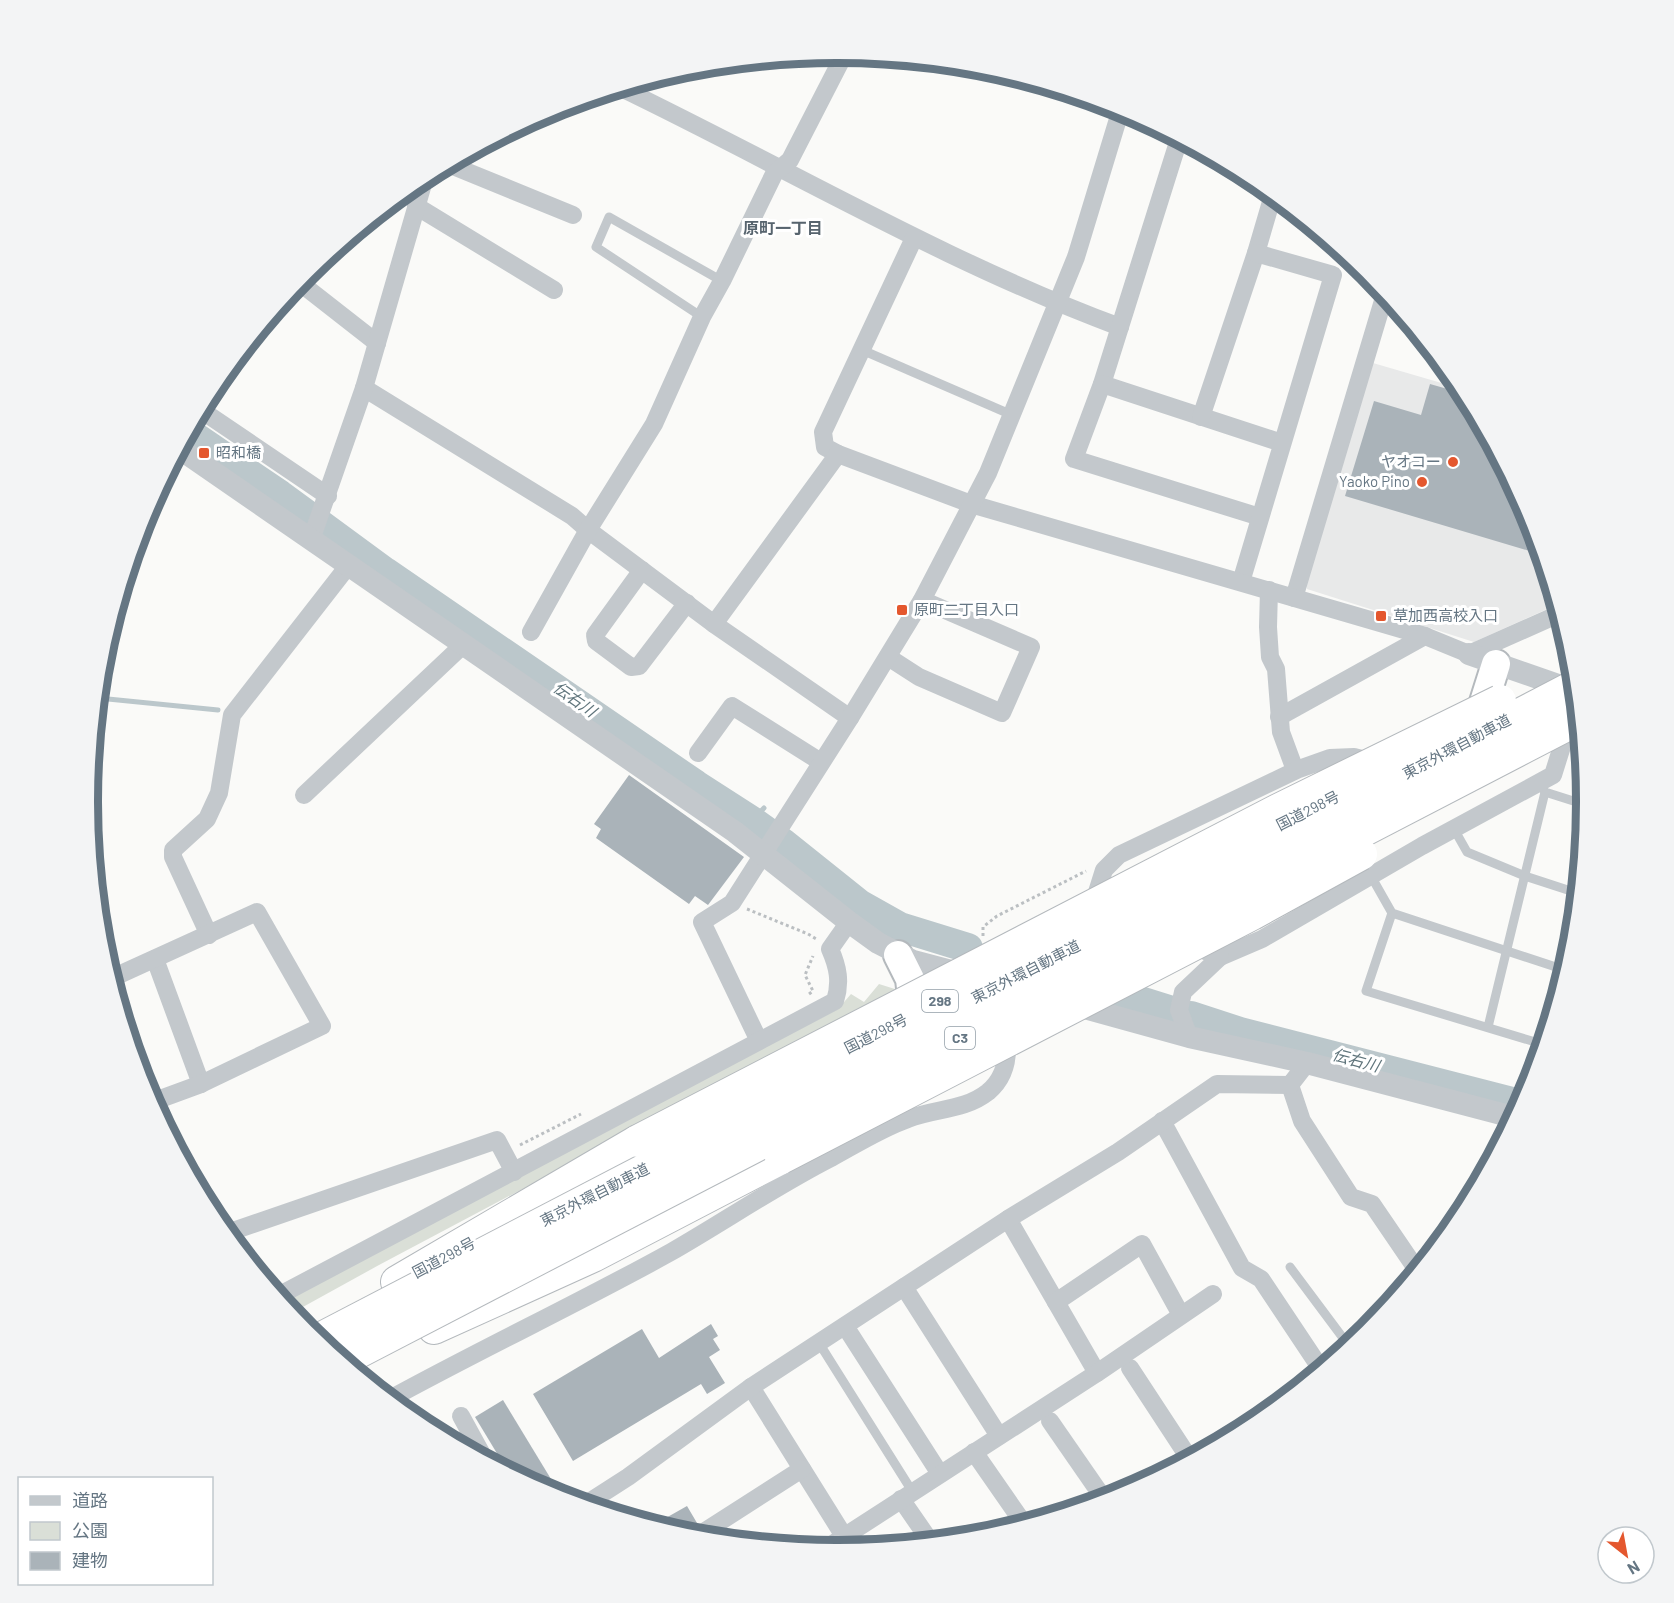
<svg xmlns="http://www.w3.org/2000/svg" width="1674" height="1603" font-family="Barlow,'Noto Sans JP',sans-serif">
	<rect width="100%" height="100%" fill="#fafaf8"/>
	<path fill="#e8e9e9" d="M1373,363L1462,389L1529,515L1556,605L1474,642L1307,589L1306,585Z"/>
	<path fill="#dadfd7" d="M879,984L898,990L379,1265L292,1313L282,1300L838,1009L851,994L864,1002Z"/>
	<g fill="none" stroke-linecap="round" stroke-linejoin="round">
		<g stroke="#bbc7cb" stroke-width="5">
			<path d="M98,698L218,710"/>
			<path d="M752,821L764,808"/>
		</g>
		<g stroke="#bbc7cb" stroke-width="30">
			<path d="M189,433L280,495L385,572L696,785L752,821L784,844L859,904L900,927L968,948"/>
			<path d="M1102,989L1169,1010"/>
			<path d="M1191,1016L1240,1032L1520,1104"/>
		</g>
	</g>
	<g fill="#aab3b9">
		<path d="M1430,384L1465,394L1529,515L1536,539L1533,552L1345,496L1374,401L1421,415Z"/>
		<path d="M629,775L744,857L708,905L695,896L689,904L596,838L601,829L594,824Z"/>
		<path d="M711,1324L718,1336L713,1339L720,1350L709,1357L725,1383L707,1394L701,1384L573,1461L533,1394L642,1329L659,1358Z"/>
		<path d="M503,1400L554,1484L544,1490L507,1470L475,1417Z"/>
		<path d="M687,1506L697,1523L689,1528L685,1534L670,1530L664,1519Z"/>
	</g>
	<g fill="none" stroke-linecap="round" stroke-linejoin="round">
		<g stroke="#b4b9bd" stroke-width="32">
			<g id="trunk">
				<path d="M1484,720V702L1496,664"/>
				<path d="M898,955L910,979L914,1015"/>
			</g>
		</g>
		<g stroke="#b4b9bd" stroke-width="34">
			<g id="motorway">
				<path d="M397,1282L638,1141"/>
				<path d="M434,1328L593,1256L781,1158"/>
			</g>
		</g>
		<g stroke="#bbbfc2" stroke-width="3" stroke-dasharray="3 3" stroke-linecap="butt">
			<path d="M747,909L808,934L818,940"/>
			<path d="M983,936V927L997,916L1086,871"/>
			<path d="M809,994L813,991L805,975L813,956"/>
			<path d="M520,1145L581,1114"/>
		</g>
		<g stroke="#c3c8cc" stroke-width="9">
			<path d="M702,317L596,247L609,217L722,281"/>
			<path d="M862,350L1012,415"/>
			<path d="M1542,787L1545,792L1586,805"/>
			<path d="M1454,829L1467,852L1525,876L1577,893"/>
			<path d="M1371,876L1392,913L1565,970"/>
			<path d="M1392,913L1366,991L1542,1044"/>
			<path d="M1488,1027L1545,792"/>
			<path d="M1290,1267L1349,1346"/>
			<path d="M819,1343L912,1491"/>
		</g>
		<g stroke="#c3c8cc" stroke-width="18">
			<path d="M621,88C787,168 947,263 1120,327"/>
			<path d="M1179,139L1102,384L1074,459L1260,517"/>
			<path d="M448,164L573,215"/>
			<path d="M416,206L554,290"/>
			<path d="M299,282L377,343"/>
			<path d="M1102,384L1282,443"/>
			<path d="M364,388L572,516L588,530L714,624L850,718"/>
			<path d="M201,410L328,496"/>
			<path d="M1201,417L1256,253L1273,195"/>
			<path d="M838,454L825,447L823,432L914,238"/>
			<path d="M311,540L364,388L425,177"/>
			<path d="M642,570L595,635L596,641L631,667L639,666L687,603"/>
			<path d="M1241,582L1333,275L1256,253"/>
			<path d="M1269,590L1268,627L1270,657L1276,669L1281,732L1295,770"/>
			<path d="M1294,598L1385,294"/>
			<path d="M714,624L838,454L971,504L1425,636L1469,654L1559,614"/>
			<path d="M531,632L588,530L654,424L702,317L722,281L774,174L790,160L845,53"/>
			<path d="M888,657L919,677L1002,713L1031,647L922,600"/>
			<path d="M1279,717L1425,636"/>
			<path d="M698,753L732,706L821,762"/>
			<path d="M304,795L463,645"/>
			<path d="M1092,908L1104,870L1119,855L1299,769L1330,758L1354,757L1373,762"/>
			<path d="M209,935L173,857V850L207,819L219,793L232,715L348,566"/>
			<path d="M1188,944L1220,957L1262,939L1422,846L1553,775L1564,740"/>
			<path d="M155,959L201,1084"/>
			<path d="M112,978L257,912L322,1026L201,1084L152,1102"/>
			<path d="M1189,1037L1179,1010L1183,992L1220,957"/>
			<path d="M759,1041L702,922L732,903L850,718L922,600L988,473L1076,257L1121,109"/>
			<path d="M1290,1085L1302,1121L1351,1197L1372,1204L1417,1270"/>
			<path d="M1162,1121L1242,1268L1261,1279L1321,1369"/>
			<path d="M1008,1219L1097,1373"/>
			<path d="M227,1233L497,1140L514,1172"/>
			<path d="M904,1287L999,1436"/>
			<path d="M278,1296L835,1001C841,982 838,967 830,949L849,922"/>
			<path d="M1056,1302L1142,1244L1181,1315"/>
			<path d="M845,1326L940,1474"/>
			<path d="M1130,1368L1189,1458"/>
			<path d="M751,1387L852,1549"/>
			<path d="M390,1399C483,1348 579,1303 671,1252C725,1221 776,1186 831,1158C855,1145 882,1128 908,1119C935,1108 964,1111 988,1092C1006,1077 1009,1056 1006,1035"/>
			<path d="M461,1416L484,1458"/>
			<path d="M1050,1421L1104,1499"/>
			<path d="M974,1452L1024,1524"/>
			<path d="M901,1499L930,1541"/>
			<path d="M586,1504L628,1477L751,1387L1008,1219L1118,1152L1217,1084L1290,1085L1307,1063"/>
			<path d="M696,1537L802,1469"/>
			<path d="M825,1549L1097,1373L1213,1294"/>
		</g>
		<g stroke="#c3c8cc" stroke-width="22">
			<path d="M180,449L735,832L849,922L878,943L913,961L966,975"/>
			<path d="M1469,654L1575,691"/>
			<path d="M1070,1004L1189,1037L1307,1063L1513,1117"/>
		</g>
		<use href="#trunk" stroke="#fff" stroke-width="28"/>
		<use href="#motorway" stroke="#fff" stroke-width="32"/>
		<g stroke="#b4b9bd" stroke-width="34" stroke-linecap="butt">
			<g id="motorway-bridge">
				<path d="M638,1141L1278,810L1500,701"/>
				<path d="M781,1158L1252,914L1361,854"/>
				<path d="M318,1340L1575,686"/>
				<path d="M343,1360L1578,719"/>
			</g>
		</g>
		<use href="#motorway-bridge" stroke="#fff" stroke-width="32"/>
	</g>
	<g fill="#e4572e" stroke="#fff" stroke-width="2">
		<rect x="198" y="447" width="12" height="12" rx="3"/>
		<circle cx="1453" cy="462" r="6"/>
		<circle cx="1422" cy="482" r="6"/>
		<rect x="896" y="604" width="12" height="12" rx="3"/>
		<rect x="1375" y="610" width="12" height="12" rx="3"/>
	</g>
	<g text-anchor="middle" stroke-width="6" stroke-linejoin="round" paint-order="stroke">
		<g fill="#fff" stroke="#939fa8" stroke-width="1.5">
			<rect x="922" y="990" width="36" height="22" rx="4.5"/>
			<rect x="945" y="1027" width="30" height="22" rx="4.5"/>
		</g>
		<g font-size="14" font-weight="bold" fill="#657683">
			<text x="940" y="1006">298</text>
			<text x="960" y="1043">C3</text>
		</g>
		<g font-size="15" fill="#657683" stroke="#fff" text-anchor="start">
			<text x="216" y="458">昭和橋</text>
			<text x="1441" y="467" text-anchor="end">ヤオコー</text>
			<text x="1410" y="487" text-anchor="end">Yaoko Pino</text>
			<text x="914" y="615">原町二丁目入口</text>
			<text x="1393" y="621">草加西高校入口</text>
		</g>
		<g font-size="15" fill="#657683" stroke="#fff">
			<text transform="translate(1457 747) rotate(-28)" y="5">東京外環自動車道</text>
			<text transform="translate(1308 811) rotate(-27)" y="5">国道298号</text>
			<text transform="translate(1026 972) rotate(-27)" y="5">東京外環自動車道</text>
			<text transform="translate(876 1034) rotate(-27)" y="5">国道298号</text>
			<text transform="translate(595 1195) rotate(-27)" y="5">東京外環自動車道</text>
			<text transform="translate(444 1258) rotate(-28)" y="5">国道298号</text>
		</g>
		<g font-size="16" font-weight="bold" fill="#57646e" stroke="#fff">
			<text x="783" y="234">原町一丁目</text>
		</g>
		<g font-size="16" font-style="italic" fill="#60757c" stroke="#fff">
			<text transform="translate(575 699) rotate(35)" y="6">伝右川</text>
			<text transform="translate(1356 1060) rotate(15)" y="6">伝右川</text>
		</g>
	</g>
	<path d="M0 0H1674V1603H0ZM836 63H838A738 738 0 0 1 1576 801V802A738 738 0 0 1 838 1540H836A738 738 0 0 1 98 802V801A738 738 0 0 1 836 63Z" fill="#f3f4f5" fill-rule="evenodd"/>
	<path fill="none" stroke="#657683" stroke-width="8" d="M836 63H838A738 738 0 0 1 1576 801V802A738 738 0 0 1 838 1540H836A738 738 0 0 1 98 802V801A738 738 0 0 1 836 63Z"/>
	<rect x="18" y="1477" width="195" height="108" fill="#ffffff" stroke="#c1c8cd" stroke-width="1.5"/>
	<rect x="30" y="1496" width="30" height="9" fill="#c3c8cc" stroke="#c1c8cd" stroke-width="1.5"/>
	<text x="72" y="1507" font-size="18" fill="#657683">道路</text>
	<rect x="30" y="1522" width="30" height="18" fill="#dadfd7" stroke="#c1c8cd" stroke-width="1.5"/>
	<text x="72" y="1537" font-size="18" fill="#657683">公園</text>
	<rect x="30" y="1552" width="30" height="18" fill="#aab3b9" stroke="#c1c8cd" stroke-width="1.5"/>
	<text x="72" y="1567" font-size="18" fill="#657683">建物</text>
	<g transform="translate(1626 1555) rotate(149)"><circle r="28" fill="#ffffff" stroke="#c1c8cd" stroke-width="1.5"/>
	<path d="M0-4.5L10 22L0 15L-10 22Z" fill="#e4572e"/>
	<text y="-9" font-size="16" font-weight="bold" text-anchor="middle" fill="#657683">N</text>
	</g>
</svg>
